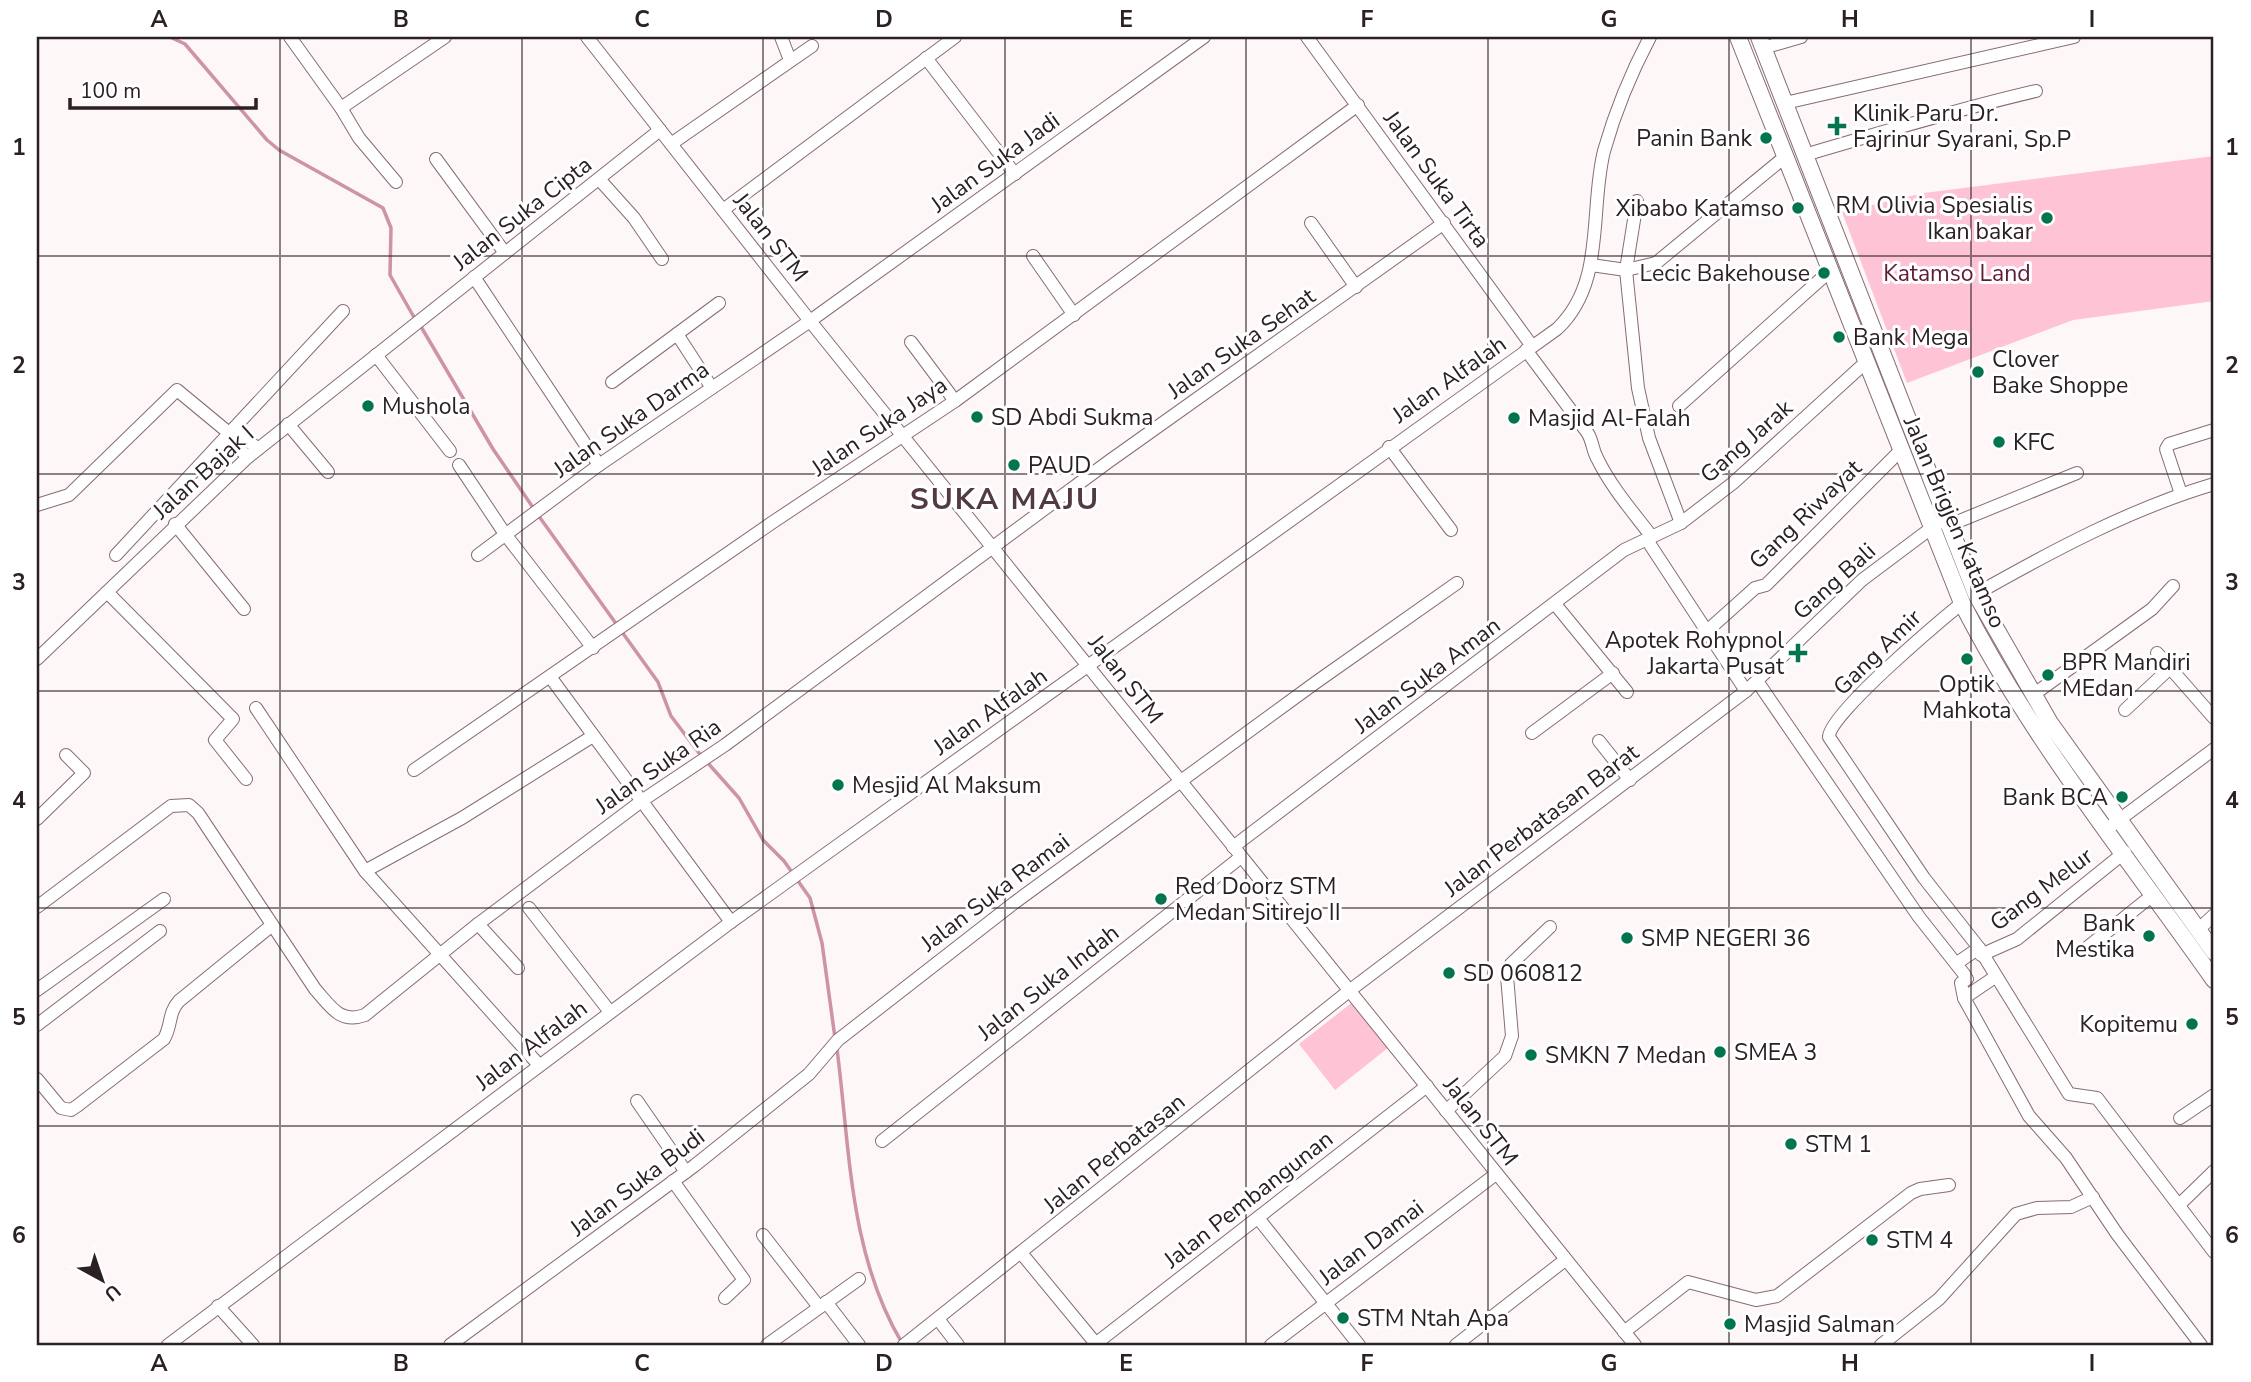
<svg xmlns="http://www.w3.org/2000/svg" width="2251" height="1382" font-family="'Nunito Sans',sans-serif">
	<rect width="100%" height="100%" fill="#fdf7f8"/>
	<g fill="#ffc3d6">
		<path d="M2214,156V301L2073,320L1907,383L1842,212L1924,193Z"/>
		<path d="M1354,1001L1389,1047L1335,1090L1299,1044Z"/>
	</g>
	<g fill="none" stroke-linecap="round" stroke-linejoin="round">
		<g stroke="#cd93a6" stroke-width="3.5">
			<path d="M170,37L185,44L267,140L279,150L383,208L391,228L390,275L415,319"/>
			<path d="M420,325L493,449L534,509"/>
			<path d="M538,515L617,625"/>
			<path d="M622,632L658,682L671,716L702,757"/>
			<path d="M707,762L739,798L763,840L784,861L810,898L822,943L835,1038"/>
			<path d="M837,1049C850,1149 849,1254 902,1343"/>
		</g>
		<g stroke="#876c74" stroke-width="14">
			<g id="minor">
				<path d="M290,37L341,108L445,37"/>
				<path d="M587,37L810,321L1635,1345"/>
				<path d="M781,37L790,60"/>
				<path d="M1307,37L1532,346"/>
				<path d="M1763,48L1801,37"/>
				<path d="M926,58L1015,174"/>
				<path d="M1785,103L2074,37"/>
				<path d="M341,108L359,138L396,182"/>
				<path d="M671,144L812,46"/>
				<path d="M1804,155C1881,133 1957,109 2036,91"/>
				<path d="M436,159L505,253"/>
				<path d="M599,179L634,218L662,259"/>
				<path d="M1637,201L1626,270L1638,388L1649,438L1681,523"/>
				<path d="M723,210L955,37"/>
				<path d="M1311,223L1356,287"/>
				<path d="M1033,256L1074,315"/>
				<path d="M1591,265L1626,270L1656,263L1786,156"/>
				<path d="M474,277L599,465"/>
				<path d="M677,334L719,303"/>
				<path d="M911,342L955,401"/>
				<path d="M1526,350L1587,432C1593,441 1592,449 1597,458C1611,487 1633,512 1652,537"/>
				<path d="M376,355L450,451"/>
				<path d="M612,382L677,334L712,388"/>
				<path d="M1679,406L1831,270"/>
				<path d="M288,424L328,472"/>
				<path d="M229,433H239L258,449"/>
				<path d="M1389,447L1451,530"/>
				<path d="M459,465L505,534L593,648"/>
				<path d="M2181,494L2166,449L2169,444L2214,430"/>
				<path d="M37,505L69,495L177,390L229,433L231,441L248,457"/>
				<path d="M175,524L244,609"/>
				<path d="M1947,526L2077,473"/>
				<path d="M1647,540L1746,691"/>
				<path d="M116,555L343,311"/>
				<path d="M478,555L599,465L810,321L1204,37"/>
				<path d="M107,592L233,719L215,740L246,779"/>
				<path d="M1976,594C2052,551 2130,509 2214,484"/>
				<path d="M1962,603C1940,621 1828,715 1829,737L1924,878L1979,948L2069,1094L2097,1098L2214,1252"/>
				<path d="M1555,604L1627,692"/>
				<path d="M1707,631L1755,588L1766,585L1900,451"/>
				<path d="M2157,653L2214,718"/>
				<path d="M37,659L248,457L660,130"/>
				<path d="M551,678L731,922"/>
				<path d="M1757,681L1919,917L1964,974L1967,979L1961,983L1964,998L2029,1116L2066,1158L2117,1234L2201,1345"/>
				<path d="M2033,695L2152,609L2173,586"/>
				<path d="M256,708L365,871"/>
				<path d="M2125,710L2170,668"/>
				<path d="M1532,733L1613,673"/>
				<path d="M1599,741L1630,780"/>
				<path d="M414,770L773,522L955,401L1358,105"/>
				<path d="M37,819L84,773L66,755"/>
				<path d="M2107,829L2214,749"/>
				<path d="M1233,847L1624,550L1681,523L1733,483L1865,363"/>
				<path d="M37,907L171,806L189,805L198,813L315,989C331,1007 340,1024 365,1015L478,924L643,800L725,745L1108,462L1444,223"/>
				<path d="M529,908L610,1012"/>
				<path d="M478,924L518,968"/>
				<path d="M2198,930L2214,915"/>
				<path d="M2083,951L2154,894"/>
				<path d="M1981,955L2017,939L2125,852"/>
				<path d="M1957,963L1979,948"/>
				<path d="M37,990L164,899"/>
				<path d="M1964,998L1995,977"/>
				<path d="M37,1025L160,931"/>
				<path d="M539,1065L365,871L462,818L593,736"/>
				<path d="M37,1079L61,1108L71,1110L77,1106L164,1039C172,1025 168,1013 179,1001L271,926"/>
				<path d="M637,1101L686,1172"/>
				<path d="M1446,1111L1505,1056L1512,1036L1507,976L1511,964L1550,927"/>
				<path d="M2180,1118L2214,1095"/>
				<path d="M882,1141L1241,857"/>
				<path d="M673,1181L744,1280L725,1298"/>
				<path d="M2179,1205L2214,1171"/>
				<path d="M1258,1218L1359,1345"/>
				<path d="M763,1235L819,1307"/>
				<path d="M1022,1254L1097,1345"/>
				<path d="M826,1302L859,1345"/>
				<path d="M218,1306L253,1345"/>
				<path d="M938,1319L958,1345"/>
				<path d="M1624,1332L1688,1282L1756,1300L1777,1296L1911,1193L1920,1189L1949,1185"/>
				<path d="M168,1345L731,922L1557,329C1606,283 1589,211 1604,151C1615,112 1631,73 1650,37"/>
				<path d="M450,1345L694,1166L809,1074L838,1040L1014,903L1315,683L1457,583"/>
				<path d="M767,1345L859,1279"/>
				<path d="M904,1345L1349,991L1746,691L1862,580L1938,523"/>
				<path d="M1094,1345L1427,1086"/>
				<path d="M1271,1345L1496,1174"/>
				<path d="M1456,1345L1565,1260"/>
				<path d="M1881,1345L1939,1299L2016,1214L2037,1208L2071,1207L2093,1197"/>
			</g>
		</g>
		<g stroke="#876c74" stroke-width="18">
			<g id="major">
				<path d="M1738,37L1962,603C2031,739 2127,856 2214,980"/>
				<path d="M1759,37L1976,594L2050,723L2214,952"/>
			</g>
		</g>
		<use href="#minor" stroke="#fff" stroke-width="12"/>
		<use href="#major" stroke="#fff" stroke-width="16"/>
	</g>
	<path fill="none" stroke="#2b2023" stroke-width="2" stroke-opacity="0.55" d="M280,37V1345M522,37V1345M763,37V1345M1005,37V1345M1246,37V1345M1488,37V1345M1729,37V1345M1971,37V1345M37,256H2214M37,474H2214M37,691H2214M37,908H2214M37,1126H2214"/>
	<g fill="#02754f" stroke="#fff" stroke-width="2.5">
		<path d="M1833.5 115.5h7v7h7v7h-7v7h-7v-7h-7v-7h7z"/>
		<circle cx="1766" cy="138" r="7"/>
		<circle cx="1798" cy="208" r="7"/>
		<circle cx="2047" cy="218" r="7"/>
		<circle cx="1824" cy="273" r="7"/>
		<circle cx="1839" cy="337" r="7"/>
		<circle cx="1978" cy="372" r="7"/>
		<circle cx="368" cy="406" r="7"/>
		<circle cx="977" cy="417" r="7"/>
		<circle cx="1514" cy="418" r="7"/>
		<circle cx="1999" cy="442" r="7"/>
		<circle cx="1014" cy="465" r="7"/>
		<path d="M1794.5 642.5h7v7h7v7h-7v7h-7v-7h-7v-7h7z"/>
		<circle cx="1967" cy="659" r="7"/>
		<circle cx="2048" cy="675" r="7"/>
		<circle cx="838" cy="785" r="7"/>
		<circle cx="2122" cy="797" r="7"/>
		<circle cx="1161" cy="899" r="7"/>
		<circle cx="2149" cy="936" r="7"/>
		<circle cx="1627" cy="938" r="7"/>
		<circle cx="1449" cy="973" r="7"/>
		<circle cx="2192" cy="1024" r="7"/>
		<circle cx="1720" cy="1052" r="7"/>
		<circle cx="1531" cy="1055" r="7"/>
		<circle cx="1791" cy="1144" r="7"/>
		<circle cx="1872" cy="1240" r="7"/>
		<circle cx="1343" cy="1318" r="7"/>
		<circle cx="1730" cy="1324" r="7"/>
	</g>
	<g text-anchor="middle" stroke-width="6" stroke-linejoin="round" paint-order="stroke">
		<g font-size="23" fill="#2b2023" stroke="#fff" text-anchor="start">
			<text x="1853" y="121">Klinik Paru Dr.<tspan x="1853" dy="26">Fajrinur Syarani, Sp.P</tspan></text>
			<text x="1752" y="146" text-anchor="end">Panin Bank</text>
			<text x="2033" y="213" text-anchor="end">RM Olivia Spesialis<tspan x="2033" dy="26">Ikan bakar</tspan></text>
			<text x="1784" y="216" text-anchor="end">Xibabo Katamso</text>
			<text x="1810" y="281" text-anchor="end">Lecic Bakehouse</text>
			<text x="1853" y="345">Bank Mega</text>
			<text x="1992" y="367">Clover<tspan x="1992" dy="26">Bake Shoppe</tspan></text>
			<text x="382" y="414">Mushola</text>
			<text x="991" y="425">SD Abdi Sukma</text>
			<text x="1528" y="426">Masjid Al-Falah</text>
			<text x="2013" y="450">KFC</text>
			<text x="1028" y="473">PAUD</text>
			<text x="1784" y="648" text-anchor="end">Apotek Rohypnol<tspan x="1784" dy="26">Jakarta Pusat</tspan></text>
			<text x="2062" y="670">BPR Mandiri<tspan x="2062" dy="26">MEdan</tspan></text>
			<text x="1967" y="692" text-anchor="middle">Optik<tspan x="1967" dy="26">Mahkota</tspan></text>
			<text x="852" y="793">Mesjid Al Maksum</text>
			<text x="2108" y="805" text-anchor="end">Bank BCA</text>
			<text x="1175" y="894">Red Doorz STM<tspan x="1175" dy="26">Medan Sitirejo II</tspan></text>
			<text x="2135" y="931" text-anchor="end">Bank<tspan x="2135" dy="26">Mestika</tspan></text>
			<text x="1641" y="946">SMP NEGERI 36</text>
			<text x="1463" y="981">SD 060812</text>
			<text x="2178" y="1032" text-anchor="end">Kopitemu</text>
			<text x="1734" y="1060">SMEA 3</text>
			<text x="1545" y="1063">SMKN 7 Medan</text>
			<text x="1805" y="1152">STM 1</text>
			<text x="1886" y="1248">STM 4</text>
			<text x="1357" y="1326">STM Ntah Apa</text>
			<text x="1744" y="1332">Masjid Salman</text>
		</g>
		<g font-size="23" fill="#2b2023" stroke="#fff">
			<text transform="translate(995 162) rotate(-36)" y="8">Jalan Suka Jadi</text>
			<text transform="translate(1437 179) rotate(54)" y="8">Jalan Suka Tirta</text>
			<text transform="translate(522 213) rotate(-38)" y="8">Jalan Suka Cipta</text>
			<text transform="translate(771 237) rotate(52)" y="8">Jalan STM</text>
			<text transform="translate(1241 343) rotate(-35)" y="8">Jalan Suka Sehat</text>
			<text transform="translate(1449 379) rotate(-35)" y="8">Jalan Alfalah</text>
			<text transform="translate(631 419) rotate(-35)" y="8">Jalan Suka Darma</text>
			<text transform="translate(879 426) rotate(-34)" y="8">Jalan Suka Jaya</text>
			<text transform="translate(1746 441) rotate(-41)" y="8">Gang Jarak</text>
			<text transform="translate(203 472) rotate(-42)" y="8">Jalan Bajak I</text>
			<text transform="translate(1805 514) rotate(-44)" y="8">Gang Riwayat</text>
			<text transform="translate(1955 522) rotate(67)" y="8">Jalan Brigjen Katamso</text>
			<text transform="translate(1834 581) rotate(-42)" y="8">Gang Bali</text>
			<text transform="translate(1877 652) rotate(-44)" y="8">Gang Amir</text>
			<text transform="translate(1427 675) rotate(-37)" y="8">Jalan Suka Aman</text>
			<text transform="translate(1126 679) rotate(52)" y="8">Jalan STM</text>
			<text transform="translate(990 711) rotate(-35)" y="8">Jalan Alfalah</text>
			<text transform="translate(658 766) rotate(-35)" y="8">Jalan Suka Ria</text>
			<text transform="translate(1541 820) rotate(-37)" y="8">Jalan Perbatasan Barat</text>
			<text transform="translate(2041 889) rotate(-37)" y="8">Gang Melur</text>
			<text transform="translate(995 892) rotate(-37)" y="8">Jalan Suka Ramai</text>
			<text transform="translate(1048 982) rotate(-38)" y="8">Jalan Suka Indah</text>
			<text transform="translate(531 1045) rotate(-37)" y="8">Jalan Alfalah</text>
			<text transform="translate(1481 1121) rotate(52)" y="8">Jalan STM</text>
			<text transform="translate(1114 1153) rotate(-39)" y="8">Jalan Perbatasan</text>
			<text transform="translate(637 1182) rotate(-37)" y="8">Jalan Suka Budi</text>
			<text transform="translate(1248 1199) rotate(-38)" y="8">Jalan Pembangunan</text>
			<text transform="translate(1371 1242) rotate(-37)" y="8">Jalan Damai</text>
		</g>
		<g font-size="23" fill="#601b38" stroke="#fff">
			<text x="1957" y="281">Katamso Land</text>
		</g>
		<g font-size="30" font-weight="bold" letter-spacing="2" fill="#523a42" stroke="#fff">
			<text x="1005" y="509">SUKA MAJU</text>
		</g>
	</g>
	<rect width="2251" height="1382" fill="none" stroke="#ffffff" stroke-width="77"/>
	<g transform="translate(102 1280) rotate(140)" stroke="#ffffff" stroke-width="5" paint-order="stroke">
	<path d="M0-5L12 26L0 18L-12 26Z" fill="#2b2023"/>
	<text y="-10" font-size="19" font-weight="bold" text-anchor="middle" fill="#2b2023">U</text>
	</g>
	<path d="M70 98v10h186v-10" fill="none" stroke="#2b2023" stroke-width="3.5"/>
	<text x="80" y="98" font-size="21" fill="#2b2023" stroke="#ffffff" stroke-width="5" paint-order="stroke">100 m</text>
	<rect x="38" y="38" width="2174" height="1306" fill="none" stroke="#2b2023" stroke-width="2.5"/>
	<g font-size="23" text-anchor="middle" font-weight="bold" fill="#2b2023">
		<text x="159" y="27">A</text>
		<text x="401" y="27">B</text>
		<text x="642" y="27">C</text>
		<text x="884" y="27">D</text>
		<text x="1126" y="27">E</text>
		<text x="1367" y="27">F</text>
		<text x="1609" y="27">G</text>
		<text x="1850" y="27">H</text>
		<text x="2092" y="27">I</text>
		<text x="19" y="155">1</text>
		<text x="2232" y="155">1</text>
		<text x="19" y="373">2</text>
		<text x="2232" y="373">2</text>
		<text x="19" y="590">3</text>
		<text x="2232" y="590">3</text>
		<text x="19" y="808">4</text>
		<text x="2232" y="808">4</text>
		<text x="19" y="1025">5</text>
		<text x="2232" y="1025">5</text>
		<text x="19" y="1243">6</text>
		<text x="2232" y="1243">6</text>
		<text x="159" y="1371">A</text>
		<text x="401" y="1371">B</text>
		<text x="642" y="1371">C</text>
		<text x="884" y="1371">D</text>
		<text x="1126" y="1371">E</text>
		<text x="1367" y="1371">F</text>
		<text x="1609" y="1371">G</text>
		<text x="1850" y="1371">H</text>
		<text x="2092" y="1371">I</text>
	</g>
</svg>
